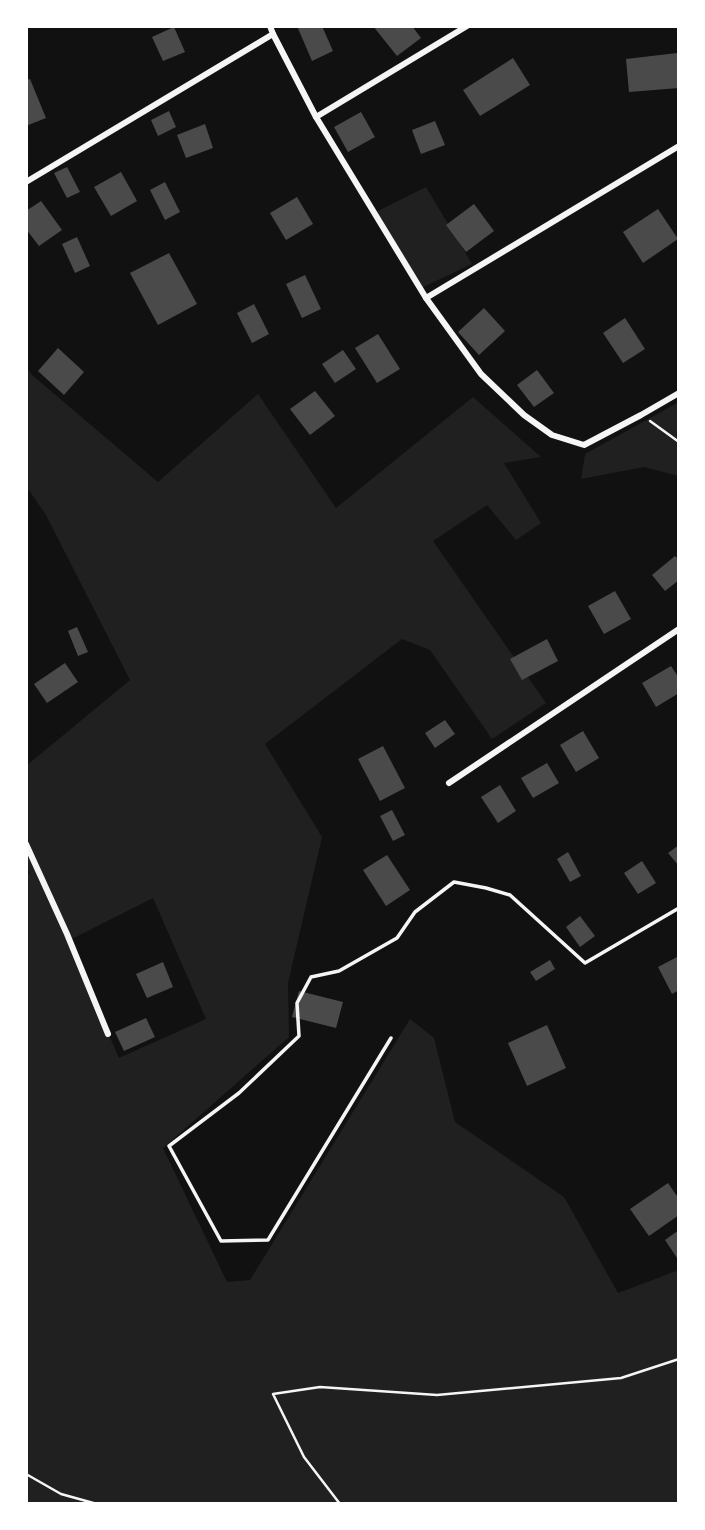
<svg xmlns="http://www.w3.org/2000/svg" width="705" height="1530" font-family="'Source Sans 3',sans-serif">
	<rect width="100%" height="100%" fill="#111"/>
	<g fill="#202020" fill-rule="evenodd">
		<path d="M426,187L472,264L419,289L372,214Z"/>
		<path d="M26,367L32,375L158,482L258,394L336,508L473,397L541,457L504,463L541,523L516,540L487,505L433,541L546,703L492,739L430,650L402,639L265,744L322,837L288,983L289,1037L163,1148L227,1282L250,1280L410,1019L434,1038L455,1122L564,1197L618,1293L679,1270V1504H26V876L30,873L26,867V766L130,680L46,515L26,486ZM153,898L206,1019L119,1058L68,941Z"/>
		<path d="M679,402V476L644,467L581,479L585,454Z"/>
	</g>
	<g fill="#4a4a4a">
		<path d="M297,26H322L333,51L312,61Z"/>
		<path d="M373,26H412L421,38L397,56Z"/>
		<path d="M174,27L185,52L163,61L152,37Z"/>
		<path d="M677,53L679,88L629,92L626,59Z"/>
		<path d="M513,58L530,85L480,116L463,90Z"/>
		<path d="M30,79L46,118L26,126V80Z"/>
		<path d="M169,111L176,127L158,136L151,120Z"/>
		<path d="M361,112L375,137L348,152L334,127Z"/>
		<path d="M435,121L445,145L421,154L412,130Z"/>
		<path d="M205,124L213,148L186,158L177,135Z"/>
		<path d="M67,167L80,192L67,198L54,173Z"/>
		<path d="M121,172L137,201L111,216L94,187Z"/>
		<path d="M165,182L180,212L165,220L150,190Z"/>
		<path d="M297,197L313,224L286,240L270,213Z"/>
		<path d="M41,201L62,230L39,246L26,229V211Z"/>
		<path d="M474,204L494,231L466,252L446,225Z"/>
		<path d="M658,209L678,239L643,263L623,232Z"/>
		<path d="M77,237L90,266L75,273L62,244Z"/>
		<path d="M169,253L197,304L158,325L130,273Z"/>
		<path d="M305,275L321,309L302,318L286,284Z"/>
		<path d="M254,304L269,334L252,343L237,313Z"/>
		<path d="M484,308L505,331L479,355L458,332Z"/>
		<path d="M625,318L645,349L623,363L603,333Z"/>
		<path d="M378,334L400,369L377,383L355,348Z"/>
		<path d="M58,348L84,372L64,395L38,371Z"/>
		<path d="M343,350L356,369L335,383L322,364Z"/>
		<path d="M537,370L554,393L534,407L517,385Z"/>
		<path d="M315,391L335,416L310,435L290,409Z"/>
		<path d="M675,556L679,560V580L665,591L652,575Z"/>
		<path d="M615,591L631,619L604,634L588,606Z"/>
		<path d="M77,627L88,652L78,656L68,631Z"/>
		<path d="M547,639L558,661L522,680L510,659Z"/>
		<path d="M65,663L78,682L47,703L34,684Z"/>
		<path d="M671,666L679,678V693L656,707L642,683Z"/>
		<path d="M445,720L455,734L435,748L425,733Z"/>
		<path d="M583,731L599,758L576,772L560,745Z"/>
		<path d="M383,746L405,788L380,801L358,759Z"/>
		<path d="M547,763L559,783L533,798L521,778Z"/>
		<path d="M500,785L516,811L498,823L481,797Z"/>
		<path d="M392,810L405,835L393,841L380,816Z"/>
		<path d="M679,845V866L668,853Z"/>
		<path d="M568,852L581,876L570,882L557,859Z"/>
		<path d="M387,855L410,890L386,906L363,870Z"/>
		<path d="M642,861L656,883L638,894L624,873Z"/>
		<path d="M580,916L595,936L580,947L566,927Z"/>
		<path d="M679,956V990L672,994L658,967Z"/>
		<path d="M550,960L555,969L536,981L530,972Z"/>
		<path d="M163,962L173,987L147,998L136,974Z"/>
		<path d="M299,991L343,1002L336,1028L292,1017Z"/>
		<path d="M146,1018L155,1037L124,1051L115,1032Z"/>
		<path d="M547,1025L566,1068L527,1086L508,1043Z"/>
		<path d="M668,1183L679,1199V1215L649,1236L630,1209Z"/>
		<path d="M679,1230V1256L677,1258L665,1240Z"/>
	</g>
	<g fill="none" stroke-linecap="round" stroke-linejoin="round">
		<g stroke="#f5f5f5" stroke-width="2.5">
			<path d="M650,421L679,442"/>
			<path d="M26,1474L61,1494L97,1504"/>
			<path d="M340,1504L304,1457L273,1394L320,1387L437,1395L621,1378L679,1359"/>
		</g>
		<path stroke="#f5f5f5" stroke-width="3.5" d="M391,1038L268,1240L221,1241L169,1146L239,1093L299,1036L297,1003L311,977L339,971L397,938L415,912L454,882L486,888L510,895L585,963L679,908"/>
		<g stroke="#f5f5f5" stroke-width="6">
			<path d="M273,34L316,117L426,298L481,374L524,415L552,435L584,445L641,415L679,393"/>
			<path d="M316,117L467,26"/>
			<path d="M26,182L273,34L270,26"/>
			<path d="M426,298L679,146"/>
			<path d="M449,783L679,629"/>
			<path d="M26,844L67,934L108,1034"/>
		</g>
	</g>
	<rect width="705" height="1530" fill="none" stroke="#ffffff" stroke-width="56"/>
</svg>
